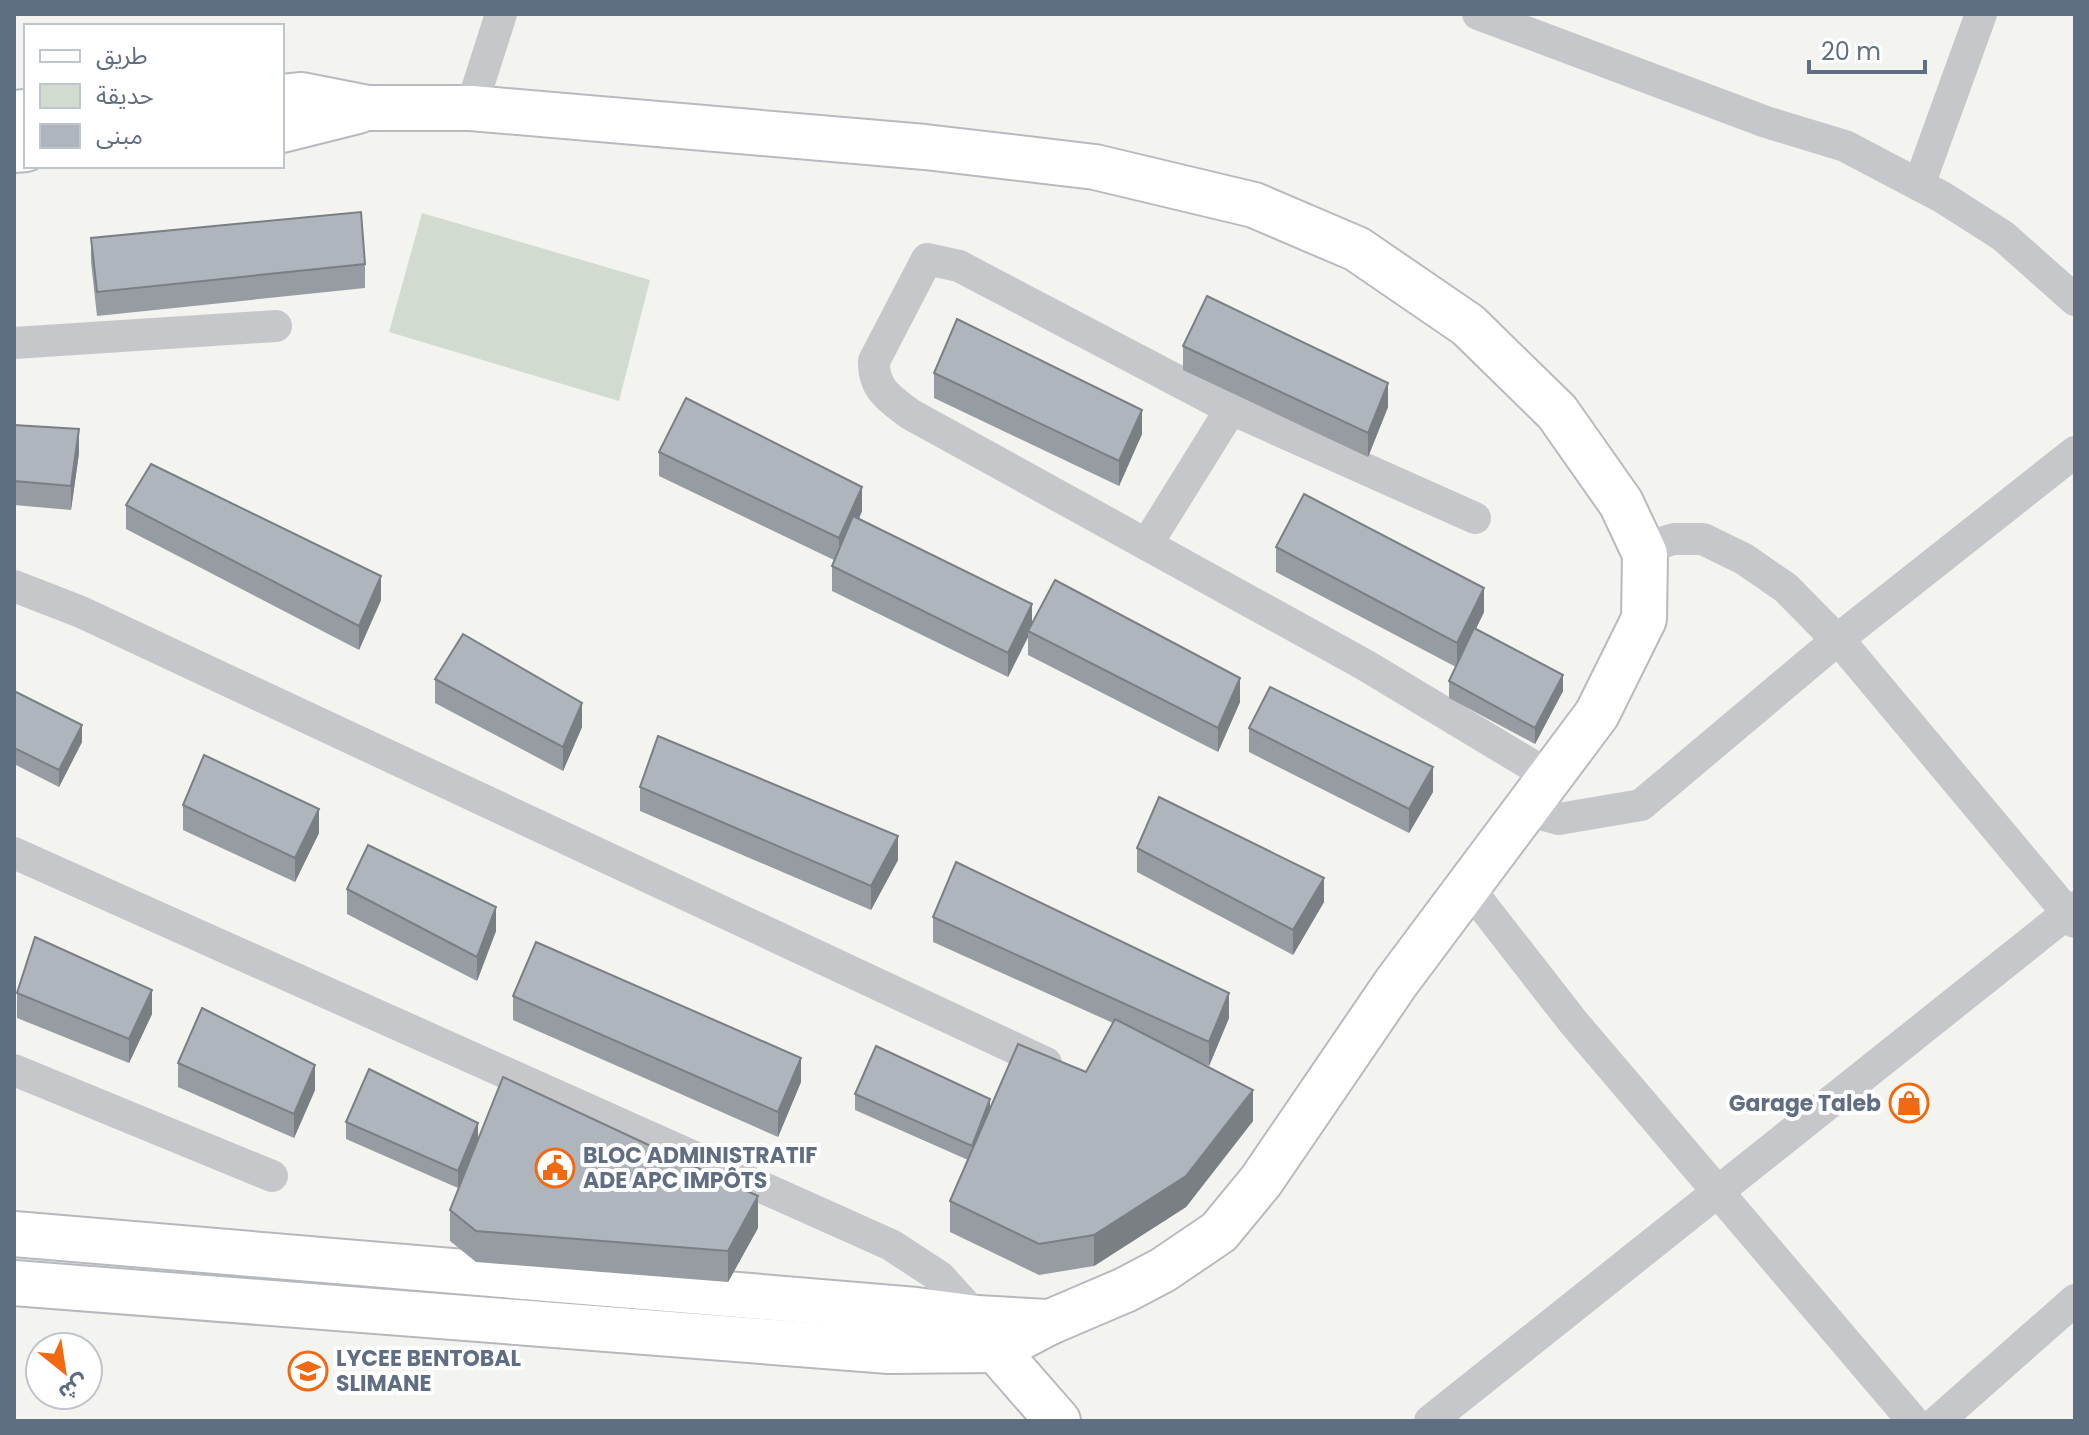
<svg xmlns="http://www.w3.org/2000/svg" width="2089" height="1435" font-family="Poppins,'Noto Sans Arabic',sans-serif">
	<rect width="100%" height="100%" fill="#f3f4ef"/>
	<path fill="#d2dbd0" d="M422,213L650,280L619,401L389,332Z"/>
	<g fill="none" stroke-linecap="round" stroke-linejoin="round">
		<g stroke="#b7bac0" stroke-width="48">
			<g id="secondary">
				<path d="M282,97L302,95L368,108H471L925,147L1095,167L1254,205L1357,249L1468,325L1557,412L1621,503L1645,554L1644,619L1597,714L1396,983L1261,1181L1219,1232L1163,1270L1125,1290L1050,1322"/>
				<path d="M14,113L26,112"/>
				<path d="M282,130L358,111"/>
				<path d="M14,150L26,149"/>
				<path d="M978,1320L996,1350L1058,1421"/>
			</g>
		</g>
		<g stroke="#b5b8bd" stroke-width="48">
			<g id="primary">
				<path d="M14,1234L916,1310L977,1318L1047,1322"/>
				<path d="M14,1283L889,1351L996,1350L1050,1322"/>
			</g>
		</g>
		<g stroke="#c5c7cb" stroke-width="32">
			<path d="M1478,14L1766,122L1845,146L1942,197L2003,236L2075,300"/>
			<path d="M471,108L501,14"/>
			<path d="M1919,185L1981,14"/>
			<path d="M14,343L276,326"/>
			<path d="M1475,518L1231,409L959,266L927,259L874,361C873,389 890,399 910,414L1365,665L1551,777"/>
			<path d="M1147,544L1231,409"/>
			<path d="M1643,548L1674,539H1703L1744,559L1786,588L1849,652L2075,922"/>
			<path d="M14,586L81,612L1046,1063"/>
			<path d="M1526,810L1559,819L1641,805L1837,640L2075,452"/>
			<path d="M14,853L891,1245L940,1277L977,1318"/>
			<path d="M1468,887L1574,1023L1913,1421"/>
			<path d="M14,1070L272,1176"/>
			<path d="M1430,1421L2075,907"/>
			<path d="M1938,1421L2075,1300"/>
		</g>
		<use href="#secondary" stroke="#fff" stroke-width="44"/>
		<use href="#primary" stroke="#fff" stroke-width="44"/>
	</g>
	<g fill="#969ca2">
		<path d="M91,238L365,264V288L97,316L91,262Z"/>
		<path d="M1183,346L1388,407L1368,457L1183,370Z"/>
		<path d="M934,373L1142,434L1119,486L934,398Z"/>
		<path d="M14,425L79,453L71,510L14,505Z"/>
		<path d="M659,452L862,511L859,519L1032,623L1240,702L1218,752L1028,655V637L1008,677L832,591V566L834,560L659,476Z"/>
		<path d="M126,505L381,600L359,650L126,529Z"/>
		<path d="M1276,547L1484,612L1476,629L1563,691L1535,744L1449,698V681L1456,667L1276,572Z"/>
		<path d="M435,679L582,727L563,771L435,703Z"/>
		<path d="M14,691L82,742L59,787L14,764Z"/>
		<path d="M1249,728L1433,792L1409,833L1249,752Z"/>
		<path d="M640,787L898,860L871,910L640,811Z"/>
		<path d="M183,805L319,833L295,882L183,830Z"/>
		<path d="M1137,848L1324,902L1293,955L1137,872Z"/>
		<path d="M347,889L496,931L477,981L347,914Z"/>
		<path d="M933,917L1229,1018L1209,1066L1192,1059L1253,1121L1186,1207L1094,1266L1039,1275L950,1232V1201L968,1160L855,1110V1094L990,1109L1086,1072L1113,1023L933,942Z"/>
		<path d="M17,993L152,1014L129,1063L17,1018Z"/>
		<path d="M513,996L801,1082L778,1137L513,1020Z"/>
		<path d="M178,1063L315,1090L294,1138L178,1087Z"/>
		<path d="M346,1122L478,1140L458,1188L346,1139Z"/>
		<path d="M450,1210L758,1228L728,1282L476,1262L450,1241Z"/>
	</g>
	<g fill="#7a7f84">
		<path d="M1388,383V407L1368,457V433Z"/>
		<path d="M1142,410V434L1119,486V461Z"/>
		<path d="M79,429V453L71,510V486Z"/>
		<path d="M862,487V511L839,562V538Z"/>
		<path d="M381,576V600L359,650V626Z"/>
		<path d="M1484,588V612L1457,667V643Z"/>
		<path d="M1032,604V628L1028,631V637L1008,677V653Z"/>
		<path d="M1563,675V691L1535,744V728Z"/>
		<path d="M1240,678V702L1218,752V728Z"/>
		<path d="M582,703V727L563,771V747Z"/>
		<path d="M82,725V742L59,787V770Z"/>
		<path d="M1433,767V792L1409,833V809Z"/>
		<path d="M319,809V833L295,882V858Z"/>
		<path d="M898,836V860L871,910V886Z"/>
		<path d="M1324,878V902L1293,955V930Z"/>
		<path d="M496,907V931L477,981V957Z"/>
		<path d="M152,990V1014L129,1063V1039Z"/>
		<path d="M1229,993V1018L1209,1066V1042Z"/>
		<path d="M801,1058V1082L778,1137V1112Z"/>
		<path d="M315,1065V1090L294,1138V1114Z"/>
		<path d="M1253,1090V1121L1186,1207L1094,1266V1235Z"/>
		<path d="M990,1099V1116L972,1162V1146Z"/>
		<path d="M478,1123V1140L458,1188V1171Z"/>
		<path d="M758,1196V1228L728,1282V1251Z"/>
	</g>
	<g fill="#afb5bc" stroke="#7a7f84" stroke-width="2">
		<path d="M361,212L365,264L97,292L91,238Z"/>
		<path d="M1207,296L1388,383L1368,433L1183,346Z"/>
		<path d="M957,319L1142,410L1119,461L934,373Z"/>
		<path d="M686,398L862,487L839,538L659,452Z"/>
		<path d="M14,425L79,429L71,486L14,481Z"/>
		<path d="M151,464L381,576L359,626L126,505Z"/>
		<path d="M1304,494L1484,588L1457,643L1276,547Z"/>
		<path d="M853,516L1032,604L1008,653L832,566Z"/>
		<path d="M1055,580L1240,678L1218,728L1028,631Z"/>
		<path d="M1474,628L1563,675L1535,728L1449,681Z"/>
		<path d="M463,634L582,703L563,747L435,679Z"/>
		<path d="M1270,687L1433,767L1409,809L1249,728Z"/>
		<path d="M14,691L82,725L59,770L14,748Z"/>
		<path d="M658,736L898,836L871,886L640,787Z"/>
		<path d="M204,755L319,809L295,858L183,805Z"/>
		<path d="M1159,797L1324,878L1293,930L1137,848Z"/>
		<path d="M368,845L496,907L477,957L347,889Z"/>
		<path d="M956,862L1229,993L1209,1042L933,917Z"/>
		<path d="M35,937L152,990L129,1039L17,993Z"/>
		<path d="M536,942L801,1058L778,1112L513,996Z"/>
		<path d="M202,1008L315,1065L294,1114L178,1063Z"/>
		<path d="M1115,1019L1253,1090L1186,1176L1094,1235L1039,1244L950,1201L1018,1044L1086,1072Z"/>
		<path d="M876,1046L990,1099L972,1146L855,1094Z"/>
		<path d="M369,1069L478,1123L458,1171L346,1122Z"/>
		<path d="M503,1077L758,1196L728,1251L476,1231L450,1210Z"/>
	</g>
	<defs>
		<g id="shop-ring" transform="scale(2)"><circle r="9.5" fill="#fff" stroke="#f16a12" stroke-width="1.5"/><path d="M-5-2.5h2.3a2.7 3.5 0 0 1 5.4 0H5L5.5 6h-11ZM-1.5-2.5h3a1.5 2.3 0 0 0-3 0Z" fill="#f16a12"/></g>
		<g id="civic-ring" transform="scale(2)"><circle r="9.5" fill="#fff" stroke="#f16a12" stroke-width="1.5"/><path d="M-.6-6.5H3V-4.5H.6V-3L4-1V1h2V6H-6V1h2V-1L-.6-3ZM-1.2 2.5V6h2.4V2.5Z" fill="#f16a12"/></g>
		<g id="university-ring" transform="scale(2)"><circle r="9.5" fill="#fff" stroke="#f16a12" stroke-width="1.5"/><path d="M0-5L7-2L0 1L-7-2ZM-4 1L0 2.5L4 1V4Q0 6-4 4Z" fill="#f16a12"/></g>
	</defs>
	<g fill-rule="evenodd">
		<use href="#shop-ring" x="1909" y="1103"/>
		<use href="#civic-ring" x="555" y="1168"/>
		<use href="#university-ring" x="308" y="1371"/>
	</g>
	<g text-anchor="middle" stroke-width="8" stroke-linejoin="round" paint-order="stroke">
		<g font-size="22" font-weight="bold" fill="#606e83" stroke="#fff" text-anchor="start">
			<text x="1881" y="1111" text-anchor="end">Garage Taleb</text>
			<text x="583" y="1163">BLOC ADMINISTRATIF<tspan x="583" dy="25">ADE APC IMPÔTS</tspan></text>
			<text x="336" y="1366">LYCEE BENTOBAL<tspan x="336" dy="25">SLIMANE</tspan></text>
		</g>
	</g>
	<rect width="2089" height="1435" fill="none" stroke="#606e83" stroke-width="32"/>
	<rect x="24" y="24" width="260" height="144" fill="#ffffff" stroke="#bfc5cd" stroke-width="2"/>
	<rect x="40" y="50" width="40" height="12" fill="#ffffff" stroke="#bfc5cd" stroke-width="2"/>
	<text x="96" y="64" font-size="24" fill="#606e83">طريق</text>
	<rect x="40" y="84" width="40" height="24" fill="#d2dbd0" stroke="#bfc5cd" stroke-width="2"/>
	<text x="96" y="104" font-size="24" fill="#606e83">حديقة</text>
	<rect x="40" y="124" width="40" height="24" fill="#afb5bc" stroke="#bfc5cd" stroke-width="2"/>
	<text x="96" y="144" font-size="24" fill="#606e83">مبنى</text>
	<g transform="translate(64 1371) rotate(150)"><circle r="38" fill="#ffffff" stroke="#bfc5cd" stroke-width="2"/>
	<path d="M0-6L14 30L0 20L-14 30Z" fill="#f16a12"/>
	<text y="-12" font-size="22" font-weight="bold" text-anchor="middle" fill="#606e83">ش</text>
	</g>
	<path d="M1809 60v12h116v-12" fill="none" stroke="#606e83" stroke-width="4"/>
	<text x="1821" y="60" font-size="24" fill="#606e83" stroke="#ffffff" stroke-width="6" paint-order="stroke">20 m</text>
</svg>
